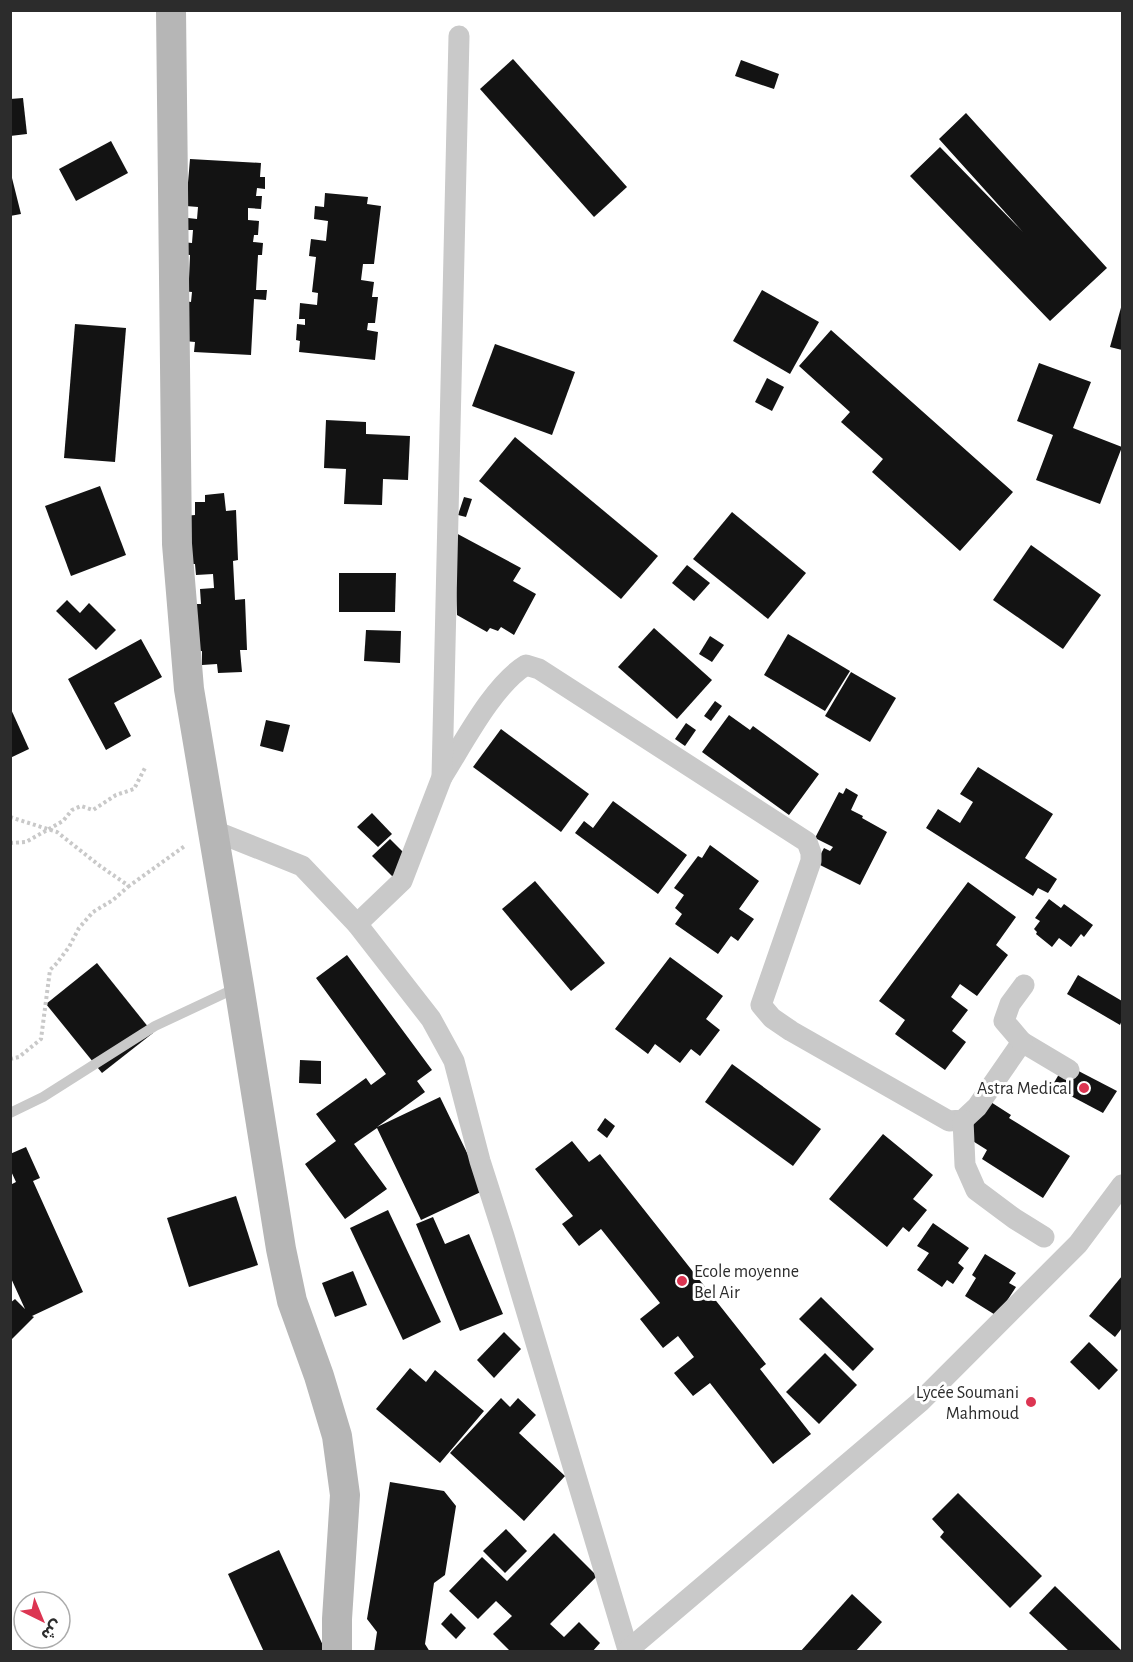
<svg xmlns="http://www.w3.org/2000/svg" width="1133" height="1662" font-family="'Alegreya Sans','Noto Sans Arabic',sans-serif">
	<rect width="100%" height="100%" fill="#fff"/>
	<g fill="#131313">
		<path d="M513,59L627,187L594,217L480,89Z"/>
		<path d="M741,60L779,74L774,89L735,76Z"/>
		<path d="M23,98L27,134L10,136V99Z"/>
		<path d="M966,113L1107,268L1050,321L910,176L940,147L1023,232L939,139Z"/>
		<path d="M111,141L128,173L76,201L59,169Z"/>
		<path d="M190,159L261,163L260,177H265V189L257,188L256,196H262L261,209L248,208V220L259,221L258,235H254L253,242L263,243L262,255H258L256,290H267L266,300L254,299L251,355L194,352L195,342L184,341V301L191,302L192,292L181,291L189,279L190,255L180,254L181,242L192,243L193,230H187L188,218L197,219L198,207L186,206Z"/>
		<path d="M10,170L21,214L10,216Z"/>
		<path d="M325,193L368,197L367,204L381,206L374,264H363L361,280L374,282L372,297H378L375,323H368L367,330L378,332L375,360L299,352L300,341L296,340L297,324L305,325V319H299L300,303L317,305L318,293L312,292L316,257L309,256L311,239L326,241L328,221L314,219L315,206L324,207Z"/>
		<path d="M762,290L819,322L790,374L733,341Z"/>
		<path d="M1122,304V350L1110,347Z"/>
		<path d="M75,324L126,328L115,462L64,458Z"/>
		<path d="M831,330L1013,492L960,551L872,472L883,459L841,422L850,412L799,366Z"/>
		<path d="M495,344L575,372L552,435L472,406Z"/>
		<path d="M1039,363L1091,382L1073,428L1122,447L1100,504L1036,480L1053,435L1017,421Z"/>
		<path d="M767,378L784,387L772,411L755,402Z"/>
		<path d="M326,420L366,422V434L410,436L408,480L383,479L382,505L344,504L346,469L324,468Z"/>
		<path d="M515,437L658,556L621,599L479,481Z"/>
		<path d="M100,486L126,555L71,576L45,506Z"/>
		<path d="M224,493L226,511L236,510L238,560L233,561L235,600L245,599L247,650H240L242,672L218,673L217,664L202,665V651L194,652L192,604H201L200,589L214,588L213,574L196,575L195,564H186L184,516L195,515V502H205V495Z"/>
		<path d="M464,497L472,499L466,517L458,515Z"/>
		<path d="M732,512L806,573L768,619L693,559Z"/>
		<path d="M454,532L521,568L513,581L536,594L514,635L501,627L498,631L490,628L487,632L457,615Z"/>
		<path d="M1031,545L1101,595L1063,649L993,600Z"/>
		<path d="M687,565L710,583L694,601L672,583Z"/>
		<path d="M339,573H396L395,612H339Z"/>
		<path d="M67,600L80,613L89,603L116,630L96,650L56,611Z"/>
		<path d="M654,628L712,680L677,719L618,667Z"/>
		<path d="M366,630L401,631L400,663L364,661Z"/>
		<path d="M788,634L850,671L825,711L764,675Z"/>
		<path d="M710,636L724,645L712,662L699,654Z"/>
		<path d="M141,639L162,677L114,703L131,736L106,750L68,679Z"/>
		<path d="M851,672L896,698L870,742L825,716Z"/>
		<path d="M715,701L722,706L711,721L704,716Z"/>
		<path d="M10,707L29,749L10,758Z"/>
		<path d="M729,715L750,730L753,726L819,774L789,815L702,752Z"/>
		<path d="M266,720L290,725L283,752L260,746Z"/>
		<path d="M686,723L696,730L685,746L675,739Z"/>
		<path d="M501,729L589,794L561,832L473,767Z"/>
		<path d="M978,767L1053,814L1025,858L1057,879L1048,893L1038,888L1033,896L926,828L938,809L960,823L973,802L960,794Z"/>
		<path d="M846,788L858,795L851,810L863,816L862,818L887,832L860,885L816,863L824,848L830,851L833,847L815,838L839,792L843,794Z"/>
		<path d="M613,801L687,855L658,894L575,833L584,821L593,828Z"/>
		<path d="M372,813L392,834L378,847L357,827Z"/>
		<path d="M390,839L414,863L396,880L372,856Z"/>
		<path d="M710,845L759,881L739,909L754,919L738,941L731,936L718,954L675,924L682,914L675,908L684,895L674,888L698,856L702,858Z"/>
		<path d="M535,881L605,963L571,991L502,909Z"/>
		<path d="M968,882L1016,917L996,945L1008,955L977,996L960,984L951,997L968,1010L952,1031L966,1042L945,1070L895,1034L905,1020L879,1001Z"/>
		<path d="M1049,899L1061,908L1064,904L1093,925L1084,937L1081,934L1071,947L1059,938L1052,947L1036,934L1037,932L1034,929L1040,921L1035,918Z"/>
		<path d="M347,955L432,1070L417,1081L425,1092L377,1127L440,1097L485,1190L421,1220L377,1128L354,1144L387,1189L345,1219L305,1164L336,1141L316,1114L366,1078L371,1085L386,1074L316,978Z"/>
		<path d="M670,957L723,996L706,1019L720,1030L700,1056L691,1049L680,1063L655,1044L648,1054L615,1029Z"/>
		<path d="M97,963L153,1033L102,1073L46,1004Z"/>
		<path d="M1078,975L1122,1001V1020L1120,1025L1067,994Z"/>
		<path d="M300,1060L321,1061V1084L299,1083Z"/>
		<path d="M732,1064L821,1129L793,1166L705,1102Z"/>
		<path d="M1065,1064L1117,1091L1103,1113L1052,1086Z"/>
		<path d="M983,1097L1011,1115L1009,1118L1070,1156L1043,1198L982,1159L987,1150L960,1133Z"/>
		<path d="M605,1118L615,1126L607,1138L597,1130Z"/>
		<path d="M883,1134L933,1175L913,1199L927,1210L909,1232L903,1227L887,1247L829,1199Z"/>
		<path d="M572,1141L589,1162L600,1154L766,1364L760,1369L811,1434L773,1464L710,1383L693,1396L674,1373L694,1357L678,1336L663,1348L640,1319L660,1303L601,1229L579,1246L562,1224L573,1216L535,1169Z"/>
		<path d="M26,1147L40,1178L33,1181L83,1292L32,1316L34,1317L10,1341V1303L15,1299L25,1309L10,1276V1185L16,1182L10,1169V1154Z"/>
		<path d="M236,1196L258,1265L189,1287L167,1218Z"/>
		<path d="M388,1210L441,1322L403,1340L350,1228Z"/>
		<path d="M433,1217L445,1244L469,1234L503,1314L460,1331L416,1224Z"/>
		<path d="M933,1223L969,1248L958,1263L964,1268L953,1284L947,1280L942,1287L917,1270L929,1253L917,1246Z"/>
		<path d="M985,1254L1016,1273L1009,1283L1016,1287L997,1316L965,1296L976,1278L972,1275Z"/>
		<path d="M353,1271L367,1305L335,1317L322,1283Z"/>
		<path d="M1122,1276V1328L1115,1337L1089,1316Z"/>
		<path d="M821,1297L874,1349L853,1371L799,1319Z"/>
		<path d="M504,1332L521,1349L494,1378L477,1360Z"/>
		<path d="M1089,1342L1118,1370L1099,1390L1070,1362Z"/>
		<path d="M825,1353L857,1385L819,1424L786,1392Z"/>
		<path d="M410,1368L426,1382L435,1370L484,1411L440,1463L376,1409Z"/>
		<path d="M501,1398L510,1407L518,1398L536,1415L519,1433L565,1476L524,1521L450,1453Z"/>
		<path d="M390,1482L444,1491L456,1506L445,1575L434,1583L425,1644L430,1652H374L377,1632L367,1619Z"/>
		<path d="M958,1493L1042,1576L1010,1608L940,1537L944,1532L932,1519Z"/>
		<path d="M506,1529L527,1551L505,1573L483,1551Z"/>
		<path d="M554,1533L597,1576L550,1624L564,1637L579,1622L600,1643L592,1652H511L493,1634L512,1616L496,1601L478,1619L449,1591L482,1557L507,1581Z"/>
		<path d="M279,1550L326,1652H264L228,1574Z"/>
		<path d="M1055,1586L1122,1651V1652H1070L1029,1613Z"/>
		<path d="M852,1594L882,1622L855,1652H800Z"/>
		<path d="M451,1613L466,1628L456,1639L441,1624Z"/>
	</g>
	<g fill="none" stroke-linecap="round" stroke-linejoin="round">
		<g stroke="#c9c9c9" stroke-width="4" stroke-dasharray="3 3" stroke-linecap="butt">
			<path d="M10,817L57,832L100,866L129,886L186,845"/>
			<path d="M10,843L26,842L63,821L72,810L81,806L93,810L116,795L134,789L146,766"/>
			<path d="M10,1059L19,1057L41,1039L50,970L57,963L69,947L79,928L93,912L113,900L129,886"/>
		</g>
		<path stroke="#c9c9c9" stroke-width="10" d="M10,1113L43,1097L155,1026L236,988"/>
		<g stroke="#c9c9c9" stroke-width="21">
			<path d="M442,777C463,744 493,685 526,665L539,669L807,842L811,853V861L761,1005L772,1018L791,1031L949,1121L963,1120L977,1107L1022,1042L1069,1070"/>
			<path d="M212,830L302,866L357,924L431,1019L454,1061L480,1161L504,1236L628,1650"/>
			<path d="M357,924L402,881L442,777L459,36"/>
			<path d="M1022,1042L1004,1021L1010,1004L1024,985"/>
			<path d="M963,1120L965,1165L976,1190L1015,1219L1044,1237"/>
			<path d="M628,1652V1650L920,1402L1078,1244L1122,1185"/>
		</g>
		<path stroke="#b6b6b6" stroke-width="30" d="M171,10L177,544L189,689L239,986L281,1249L292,1301L319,1376L337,1436L345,1495L337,1619V1652"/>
	</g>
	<g fill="#dc3552" stroke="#fff" stroke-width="2">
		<circle cx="1084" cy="1088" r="6"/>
		<circle cx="682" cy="1281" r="6"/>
		<circle cx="1031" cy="1402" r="6"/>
	</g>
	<g text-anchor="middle" stroke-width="6" stroke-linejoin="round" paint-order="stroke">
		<g font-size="18" fill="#2c2c2c" stroke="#fff" text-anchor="end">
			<text x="1072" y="1094">Astra Medical</text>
			<text x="694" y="1277" text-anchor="start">Ecole moyenne<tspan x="694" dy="21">Bel Air</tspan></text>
			<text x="1019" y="1398">Lycée Soumani<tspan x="1019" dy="21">Mahmoud</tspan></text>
		</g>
	</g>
	<rect width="1133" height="1662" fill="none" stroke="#2c2c2c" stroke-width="24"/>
	<g transform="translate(42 1620) rotate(137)"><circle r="28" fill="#ffffff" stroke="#ababab" stroke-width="1.5"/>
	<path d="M0-4.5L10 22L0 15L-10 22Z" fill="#dc3552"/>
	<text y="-9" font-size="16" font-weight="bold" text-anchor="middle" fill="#2c2c2c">ش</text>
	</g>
</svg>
